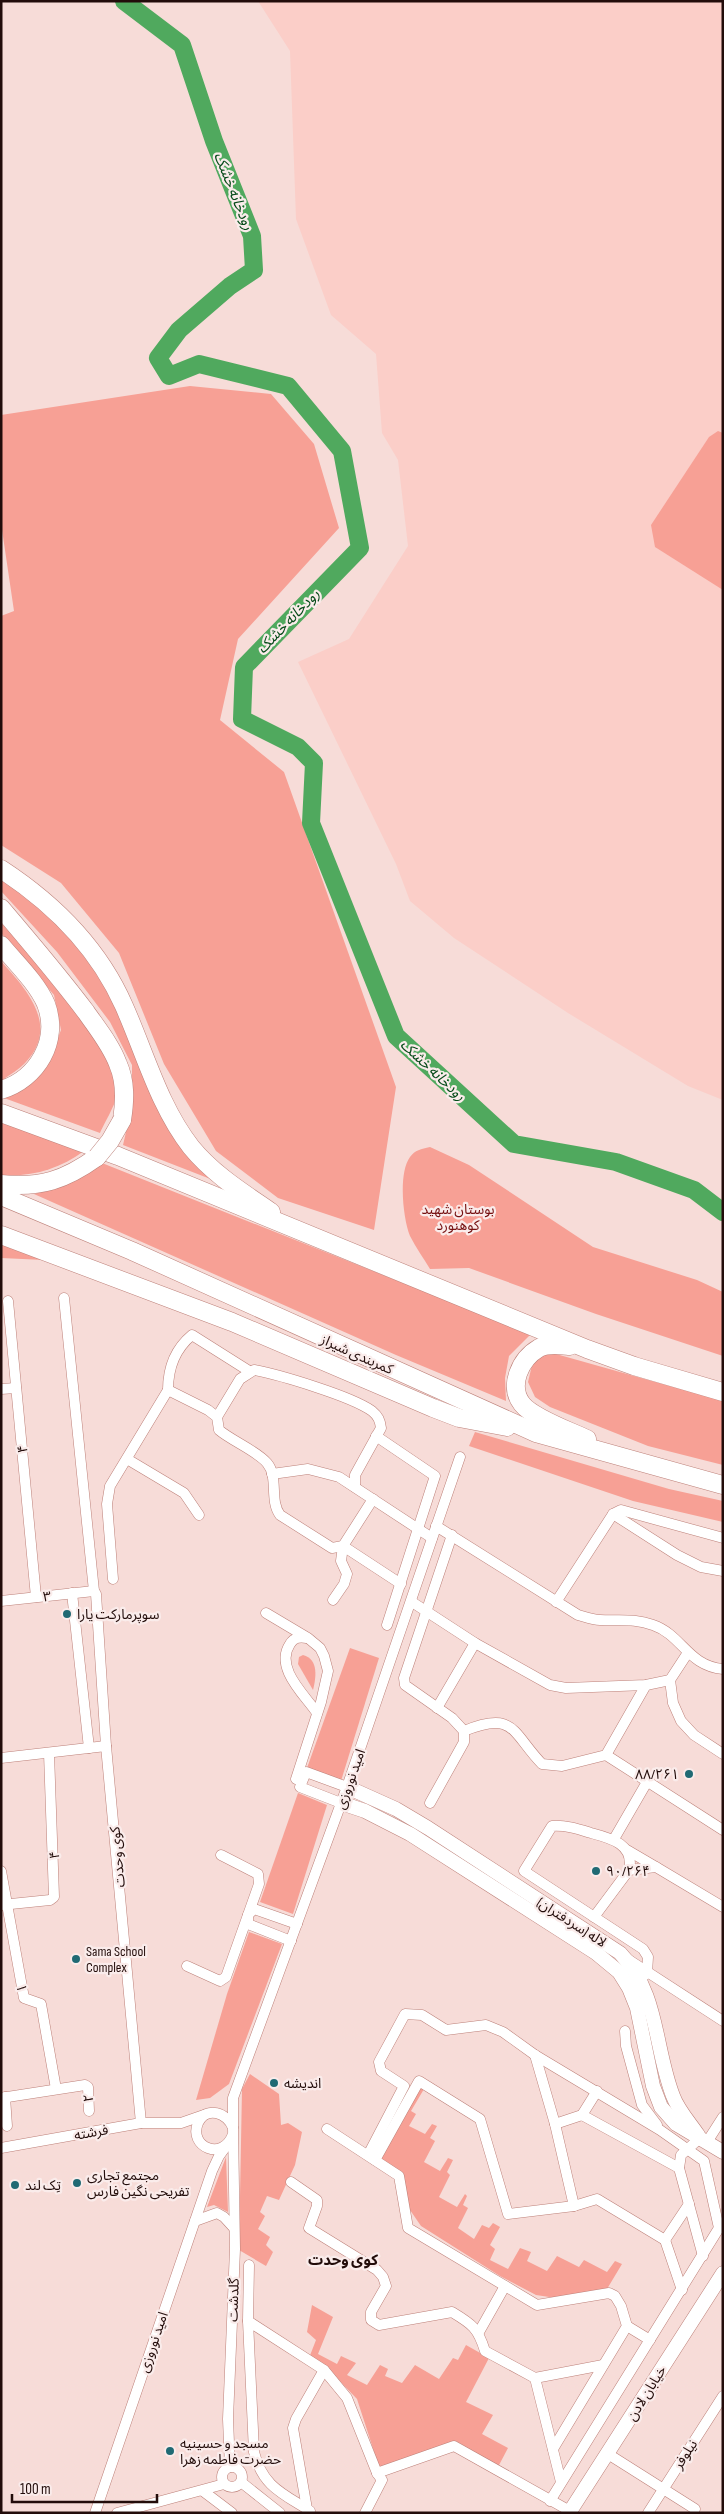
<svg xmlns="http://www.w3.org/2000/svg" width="724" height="2514" font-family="'Sofia Sans Condensed','Noto Sans Arabic',sans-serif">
	<rect width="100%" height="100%" fill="#f7dcd8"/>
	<path fill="#fbcec8" d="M258,1H723V1100L688,1086L568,1013L454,938L410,901L396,864L298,662L349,639L408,546L398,460L382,433L376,354L331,315L296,219L290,51Z"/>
	<g fill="#f7a095">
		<path d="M190,386L271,394L314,444L339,528L238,639L220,720L284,772L396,1087L374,1230L278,1198L216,1151L164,1064L119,953L61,883L1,845V616L14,611L1,523V415Z"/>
		<path d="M718,431L723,433V590L655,547L651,525L709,437Z"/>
		<path d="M1,879L26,897L68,934L113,997L213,1180L123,1145L132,1106V1065L110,1022L57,952L1,891Z"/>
		<path d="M1,923C29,953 122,1051 118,1091C117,1102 105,1122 100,1133L4,1098L22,1089L46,1068L61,1030L54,995L1,933Z"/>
		<path d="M1,961C26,989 60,1025 26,1062C20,1069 9,1075 1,1081Z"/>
		<path d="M1,1122L84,1151C59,1169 33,1177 1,1175Z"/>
		<path d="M430,1147L469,1165L593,1247L697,1280L723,1292V1356L596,1314L469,1268L430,1269C424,1259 416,1248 410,1236C403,1219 398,1173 410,1157C415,1150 421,1149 430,1147Z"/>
		<path d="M102,1163L531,1334L509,1356L505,1378L506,1401L396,1355L34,1194L64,1186Z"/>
		<path d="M1,1243L44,1260L1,1258Z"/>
		<path d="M556,1354L723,1401V1465L648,1446L550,1407L535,1397L528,1382L532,1365L542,1355Z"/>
		<path d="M475,1432L669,1489L723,1501V1522L633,1501L469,1446Z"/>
		<path d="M350,1648L379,1658L341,1781L307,1768Z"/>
		<path d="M303,1655C319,1659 316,1678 313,1690L298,1664L299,1657Z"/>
		<path d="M298,1793L327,1805L293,1914L260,1902Z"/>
		<path d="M249,1932L282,1944L229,2084L210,2098L196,2100L227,1994Z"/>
		<path d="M250,2074L279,2094L281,2125L288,2123L302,2132L295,2165L279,2200L267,2196L260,2212L265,2216L258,2229L270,2237L266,2245L273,2252L266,2266L239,2250L242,2089Z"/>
		<path d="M419,2086L424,2089L411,2111L416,2114L409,2126L425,2134L432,2124L437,2126L430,2138L435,2141L424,2162L440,2171L448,2158L453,2160L447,2172L450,2175L439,2197L457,2207L465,2194L467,2196L463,2205L468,2208L458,2228L474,2239L482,2225L489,2228L493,2223L500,2227L490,2245L495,2249L490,2260L508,2269L520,2248L531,2252L527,2261L547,2271L557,2256L579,2267L584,2260L607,2272L615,2261L622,2264L607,2289L556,2298L536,2295L500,2276L421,2226L410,2210L403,2174L378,2159Z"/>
		<path d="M226,2157L228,2212L214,2205L207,2207Z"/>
		<path d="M312,2305L333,2317L318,2354L337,2364L341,2356L356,2363L347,2375L367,2385L380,2365L388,2369L385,2376L402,2383L415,2365L439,2379L453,2358L458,2360L466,2345L489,2358L466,2402L493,2415L482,2434L508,2448L498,2467L456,2441L379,2467L357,2399L329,2370L309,2358L316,2340L307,2332Z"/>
	</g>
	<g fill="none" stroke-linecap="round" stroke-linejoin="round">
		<path stroke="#50a95e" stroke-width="18" d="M124,1L182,45L214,141L252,236L254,270L230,286L179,330L158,358L169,376L199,364L288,386L342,451L360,548L244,667L242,719L298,747L314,763L311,823L396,1036L514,1144L616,1162L694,1190L723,1212"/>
		<g stroke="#bd8079" stroke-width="11">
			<g id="street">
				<path d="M64,1298L94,1591L96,1594L106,1746L141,2123"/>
				<path d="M8,1301L36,1597"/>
				<path d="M1,1389L16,1388"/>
				<path d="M168,1390L208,1410L217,1417L219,1430C232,1441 257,1451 267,1463C279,1477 269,1500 280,1515L332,1548L343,1546L401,1584"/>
				<path d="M217,1417L240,1379L254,1370C280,1375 351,1396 372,1411C378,1416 380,1420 381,1428L355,1475V1487"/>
				<path d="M376,1436L435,1476L387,1625"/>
				<path d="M127,1459L184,1493L199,1515"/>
				<path d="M272,1474L308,1469L339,1477L432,1538"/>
				<path d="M613,1514L677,1555L701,1567L723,1571"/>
				<path d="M436,1526L578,1615C585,1617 593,1620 600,1620C619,1621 635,1618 653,1625C682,1635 688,1666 723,1669"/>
				<path d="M113,1579L107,1504L110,1486L168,1390C168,1368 175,1349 192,1335L249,1371"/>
				<path d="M72,1593L89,1748"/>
				<path d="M333,1600L344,1584L347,1574L341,1561L343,1546L373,1499"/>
				<path d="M1,1601L94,1591"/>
				<path d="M412,1602L475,1643L550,1685L566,1688L646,1685L670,1680"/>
				<path d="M556,1602L613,1514L621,1510L723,1538"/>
				<path d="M266,1613L308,1638L320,1648L324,1656L328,1671L321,1702L296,1779L301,1780"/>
				<path d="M307,1638C300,1637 294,1637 290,1644C274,1668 305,1695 317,1713"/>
				<path d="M687,1654L670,1680L673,1703L681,1721L694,1735L723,1754"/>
				<path d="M437,1708L475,1643"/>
				<path d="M464,1731C515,1710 512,1733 542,1764L562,1766L606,1755L723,1830"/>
				<path d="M606,1755L646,1685"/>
				<path d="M1,1758L106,1746"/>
				<path d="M341,1803L300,1787L306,1772L347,1787"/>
				<path d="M430,1803L464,1742V1731L452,1718L405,1685L404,1678L452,1535"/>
				<path d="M614,1839L647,1782"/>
				<path d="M627,1850L656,1867"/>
				<path d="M1,1871L24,1998L41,2004L56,2089"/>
				<path d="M1,1905L50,1900L54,1897L49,1753"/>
				<path d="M594,1917L629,1870"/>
				<path d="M291,1941L248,1924V1915L254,1909L297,1924"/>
				<path d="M629,1960L723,2021"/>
				<path d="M187,1966L220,1981L226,1977L259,1884L258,1874L221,1855"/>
				<path d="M634,1985L647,1973L648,1957L643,1949L524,1871L552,1826C566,1825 578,1829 591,1833C610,1838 635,1844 629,1870L656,1867L723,1907"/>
				<path d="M625,2031L626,2046L642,2105L657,2125"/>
				<path d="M535,2055L555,2124L574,2206"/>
				<path d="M5,2097L7,2126"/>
				<path d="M1,2098L85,2085L88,2087L89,2111"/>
				<path d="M582,2115L679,2168"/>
				<path d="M555,2124L582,2115L597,2091"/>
				<path d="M233,2127V2098L347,1787L460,1457"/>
				<path d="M327,2129L399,2176L408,2228L537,2305L609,2293L615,2296L621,2306L627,2326L553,2449"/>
				<path d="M700,2138L681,2155L679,2168L703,2256"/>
				<path d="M707,2142L723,2117"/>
				<path d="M1,2148L141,2123H181L204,2115"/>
				<path d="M368,2155L404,2086L381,2071L379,2062L405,2014L422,2015L446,2030L486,2025L503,2032L535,2055L660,2130L704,2161L719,2228L550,2501"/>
				<path d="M375,2160L419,2081L480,2119L508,2214L574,2206L597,2199L665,2240L682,2290"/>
				<path d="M291,2182L317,2200V2206L309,2228L377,2270L383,2277L386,2286L371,2312V2320L379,2325L452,2312C472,2324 478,2328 485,2351L535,2378L603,2365"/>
				<path d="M195,2221L217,2213L224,2217L234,2228"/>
				<path d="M665,2240L689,2204"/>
				<path d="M248,2321L249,2265"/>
				<path d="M627,2326L650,2340"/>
				<path d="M479,2332L505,2286"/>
				<path d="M535,2378L561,2482"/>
				<path d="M608,2454L695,2509"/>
				<circle cx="232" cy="2477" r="10"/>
				<path d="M230,2467L228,2419L235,2249L233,2128C228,2113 206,2105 198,2123C188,2147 223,2162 233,2134"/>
				<path d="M377,2473L454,2446L570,2511"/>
				<path d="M241,2482L280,2513"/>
				<path d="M203,2491L232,2513"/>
				<path d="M307,2509C281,2493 262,2485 254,2452L248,2321L324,2370L347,2398L377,2473L382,2480L365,2513"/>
				<path d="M310,2511L307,2509L293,2428L296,2419L324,2370"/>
				<path d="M95,2513L212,2171L219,2156L227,2145"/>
				<path d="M117,2513L224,2484"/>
				<path d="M648,2513L723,2396"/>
			</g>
		</g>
		<g stroke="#bd8079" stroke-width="15">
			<g id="secondary">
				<path d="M347,1787L396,1809L428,1828L620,1953C659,1993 654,2047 673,2096C678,2110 690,2123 698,2135"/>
				<path d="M341,1803L365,1811L410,1834L596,1953L619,1972L629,1988L637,2008L653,2086L661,2107L676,2124L723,2152"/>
				<path d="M569,2513L723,2273"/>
			</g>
		</g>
		<g stroke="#bd8079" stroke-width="19">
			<g id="highway">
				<path d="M1,869C53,903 99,949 124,1006C145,1053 159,1106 191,1147C213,1174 242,1192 271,1212"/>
				<path d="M1,908C30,942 59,976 86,1012C97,1028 111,1045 118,1064C126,1082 125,1101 122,1120"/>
				<path d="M1,945C16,963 37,983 46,1004C60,1041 37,1079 1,1090"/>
				<path d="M1,1113L118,1156L587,1349L634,1366L723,1392"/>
				<path d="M1,1184C41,1188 65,1180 97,1157"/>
				<path d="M1,1196L132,1251L536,1433L723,1485"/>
				<path d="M1,1235L232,1322L433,1408L459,1418L507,1427"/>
				<path d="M570,1346C560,1345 547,1343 539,1348C520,1359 508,1386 522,1404C533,1418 570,1431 587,1439"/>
			</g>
		</g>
		<use href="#street" stroke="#fff" stroke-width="10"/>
		<use href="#secondary" stroke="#fff" stroke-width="14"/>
		<use href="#highway" stroke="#fff" stroke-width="18"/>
		<g stroke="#bd8079" stroke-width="19" stroke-linecap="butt">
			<path id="highway-bridge" d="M97,1157L110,1141L122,1120"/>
		</g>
		<use href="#highway-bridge" stroke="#fff" stroke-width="18"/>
	</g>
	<g fill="#206a74" stroke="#faeceb" stroke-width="2">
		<circle cx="67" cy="1614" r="5"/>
		<circle cx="689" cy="1774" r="5"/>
		<circle cx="596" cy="1871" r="5"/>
		<circle cx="76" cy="1959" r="5"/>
		<circle cx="274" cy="2083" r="5"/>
		<circle cx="77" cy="2183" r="5"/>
		<circle cx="15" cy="2185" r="5"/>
		<circle cx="170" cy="2451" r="5"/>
	</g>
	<g text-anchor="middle" stroke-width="4.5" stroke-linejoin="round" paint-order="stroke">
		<g font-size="14" fill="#761111" stroke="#faeceb">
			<text x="458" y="1214">بوستان شهید<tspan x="458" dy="16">کوهنورد</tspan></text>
		</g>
		<g font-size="14" fill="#220c0a" stroke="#faeceb">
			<text transform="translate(357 1354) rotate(24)" y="5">کمربندی شیراز</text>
			<text transform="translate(22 1449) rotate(-96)" y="5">۴</text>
			<text transform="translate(47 1596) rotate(-6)" y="5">۳</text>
			<text transform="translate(350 1779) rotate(-70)" y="5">امید نوروزی</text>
			<text transform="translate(54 1855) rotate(-93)" y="5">۴</text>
			<text transform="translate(117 1857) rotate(-95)" y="5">کوی وحدت</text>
			<text transform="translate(572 1922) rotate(33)" y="5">لاله (سردفتران)</text>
			<text transform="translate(22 1988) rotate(79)" y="5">۱</text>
			<text transform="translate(88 2098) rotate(-94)" y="5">۲</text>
			<text transform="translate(91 2132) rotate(-10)" y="5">فرشته</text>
			<text transform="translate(233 2300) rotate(-88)" y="5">گلدشت</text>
			<text transform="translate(153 2342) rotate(-71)" y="5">امید نوروزی</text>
			<text transform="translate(646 2393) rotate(-58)" y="5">خیابان لادن</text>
			<text transform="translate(685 2454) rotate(-57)" y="5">نیلوفر</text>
		</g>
		<g font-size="14" fill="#220c0a" stroke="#faeceb" text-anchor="start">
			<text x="77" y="1619">سوپرمارکت یارا</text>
			<text x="679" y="1779" text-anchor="end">۸۸/۲۶۱</text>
			<text x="606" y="1876">۹۰/۲۶۴</text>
			<text x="86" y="1956">Sama School<tspan x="86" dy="16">Complex</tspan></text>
			<text x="284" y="2088">اندیشه</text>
			<text x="87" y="2180">مجتمع تجاری<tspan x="87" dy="16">تفریحی نگین فارس</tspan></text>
			<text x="25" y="2190">تِک لند</text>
			<text x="180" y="2448">مسجد و حسینیه<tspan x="180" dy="16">حضرت فاطمه زهرا</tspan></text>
		</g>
		<g font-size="15" font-style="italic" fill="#074b1a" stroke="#faeceb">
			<text transform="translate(234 191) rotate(68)" y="5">رودخانه خشک</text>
			<text transform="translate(288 621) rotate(-46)" y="5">رودخانه خشک</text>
			<text transform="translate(433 1070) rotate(43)" y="5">رودخانه خشک</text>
		</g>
		<g font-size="15" font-weight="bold" fill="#220c0a" stroke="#faeceb">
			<text x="343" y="2265">کوی وحدت</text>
		</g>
	</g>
	<rect width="724" height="2514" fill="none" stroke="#220c0a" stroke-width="5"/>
	<path d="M12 2494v8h145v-8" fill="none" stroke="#220c0a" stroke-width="2.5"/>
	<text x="20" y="2494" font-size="15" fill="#220c0a" stroke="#faeceb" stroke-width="4" paint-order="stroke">100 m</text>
</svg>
